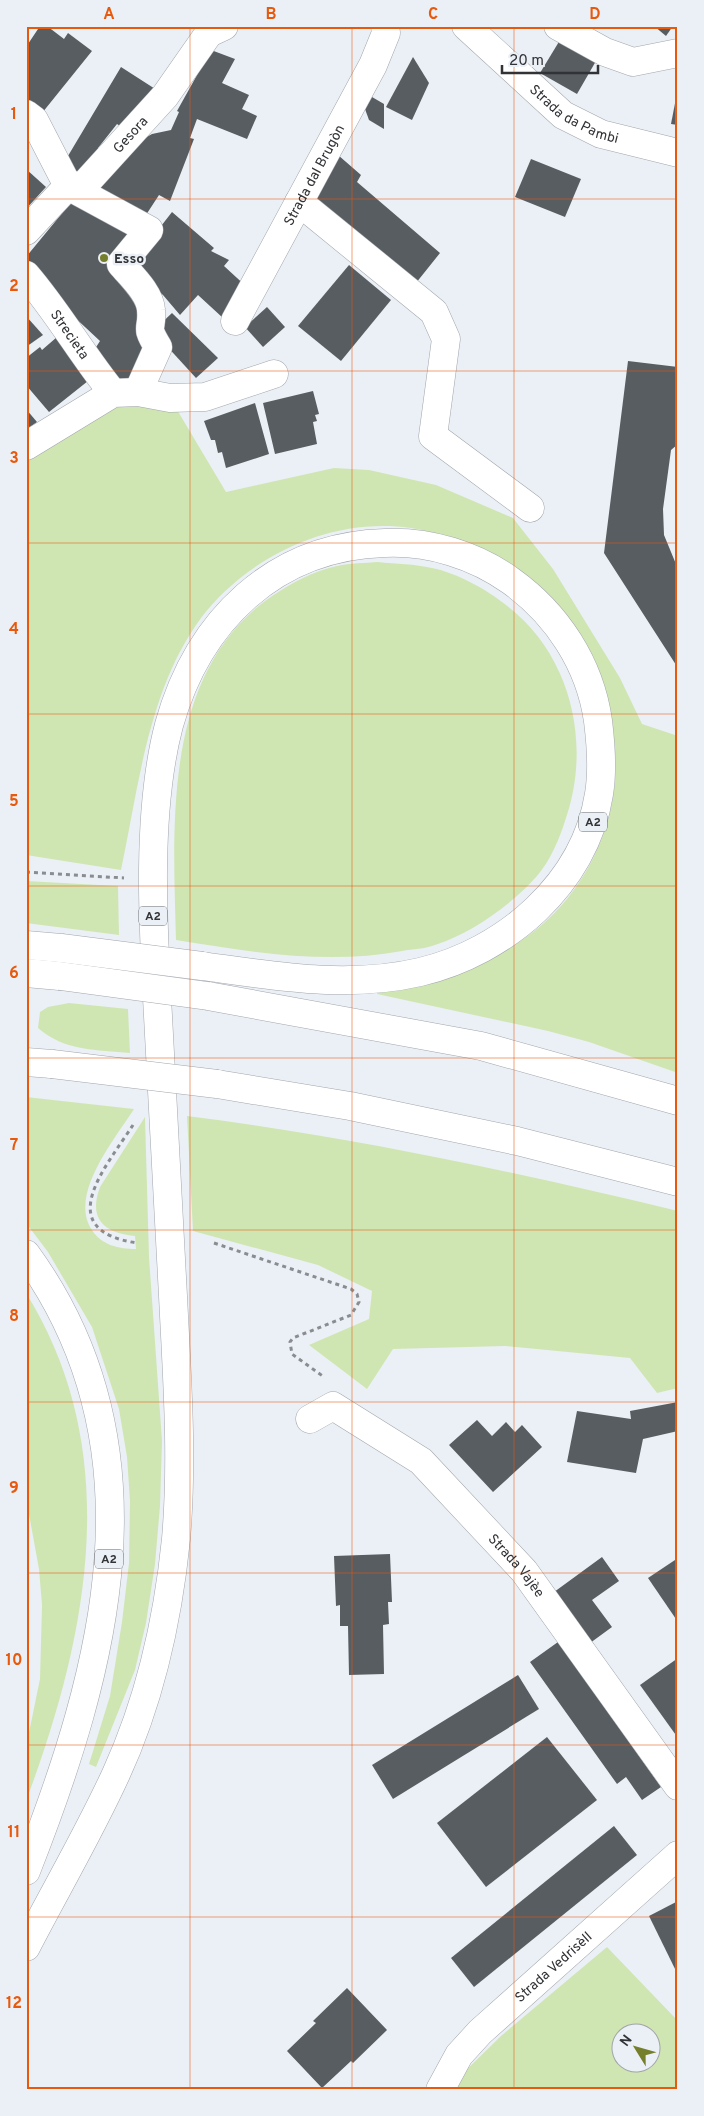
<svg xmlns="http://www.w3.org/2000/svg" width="704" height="2116" font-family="Overpass,sans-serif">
	<rect width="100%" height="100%" fill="#ebf0f6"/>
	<g fill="#cfe6b3" fill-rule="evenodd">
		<path d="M113,393L170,398L226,492L334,468L369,470L436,485L513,518L553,569L620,678L642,724L678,736V1073L589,1042L548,1031L377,994V991C425,978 476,969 519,942C581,903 621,825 615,752C613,728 606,704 597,682C593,670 590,652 583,642C579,636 569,631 564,627C548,615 532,603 515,591C499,579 454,539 437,534C352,508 253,549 201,618C148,690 139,785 121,870L26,855V446Z"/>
		<path d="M378,562C396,564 415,564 432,568C457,573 486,589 506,605C572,655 592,745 565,821C559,840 550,861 537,876C510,906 473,932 435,945C425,949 413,949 402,951C327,965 251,952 176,940C173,823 162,671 272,596C292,583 313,571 337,566C350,563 365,563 378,562Z"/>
		<path d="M26,881L118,886L119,935L26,923Z"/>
		<path d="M69,1003L128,1009L130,1053C97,1050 64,1051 38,1028L40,1012L48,1007Z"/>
		<path d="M26,1097L134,1109C115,1139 68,1195 92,1230C101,1245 119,1249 136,1249L135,1236C104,1233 88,1219 100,1187L145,1117L149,1257L162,1441L160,1506L155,1564L146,1623L135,1670L96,1767L89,1764L110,1696L122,1622L129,1563L130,1501L127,1457L119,1409L92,1327L48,1252L26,1223Z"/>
		<path d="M187,1116C353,1137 516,1172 678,1211V1388L657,1393L630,1358L505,1346L393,1349L367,1389L309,1345L369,1319L372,1291L318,1265L193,1231Z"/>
		<path d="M26,1293C125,1452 88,1636 26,1801V1747L40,1679L42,1605L39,1569L26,1498Z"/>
		<path d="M607,1947L678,2021V2090H449L452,2084L501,2036ZM622,2034H652V2064H622Z"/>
	</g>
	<g fill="#585d62">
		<path d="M40,26H47L64,39L68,33L92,51L38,118L26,109V47Z"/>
		<path d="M654,26H673L666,36Z"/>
		<path d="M560,40L596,61L577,94L540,73Z"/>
		<path d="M211,50L235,59L222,83L249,95L242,109L257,116L247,139L197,119L190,138L194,139L170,201L159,195L144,218L91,192L138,142L152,134L171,130L179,112L177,111Z"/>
		<path d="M413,57L429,83L412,120L386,107Z"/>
		<path d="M121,67L163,94L129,132L117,124L98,148L102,151L86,181L62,166Z"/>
		<path d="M677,93H678V125L671,124Z"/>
		<path d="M372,97L384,104V129L369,120L365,109Z"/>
		<path d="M338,155L361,175L357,182L440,253L412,288L309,204Z"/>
		<path d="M531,159L581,179L565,217L515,197Z"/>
		<path d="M26,169L46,187L26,209Z"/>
		<path d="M78,194L141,231L114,265L147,323L136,335L153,342L135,390L106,375L91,355L100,341L26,272V257Z"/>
		<path d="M172,212L214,248L211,251L229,260L224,266L249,289L223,318L198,295L180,315L163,295L130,266Z"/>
		<path d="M349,265L391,300L341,361L298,326Z"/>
		<path d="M267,307L285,327L263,347L245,327Z"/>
		<path d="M172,313L218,358L196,378L153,331Z"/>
		<path d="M26,316L43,335L26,347Z"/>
		<path d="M57,337L88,381L49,412L26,385V358L40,347L42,350Z"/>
		<path d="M628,361L678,367V444L671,450L663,509L664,535L678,569V668L604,553Z"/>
		<path d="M313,391L319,414L315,415L317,421L313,422L317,444L275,454L263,403Z"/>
		<path d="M255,403L269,454L226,468L222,452L218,453L215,440H211L204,421Z"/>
		<path d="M26,409L37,422L26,430Z"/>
		<path d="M678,1402V1431L643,1439L636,1473L567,1462L577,1411L631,1419L630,1411Z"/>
		<path d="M477,1420L492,1436L506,1422L515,1432L522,1425L542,1447L493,1492L449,1445Z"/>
		<path d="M390,1554L392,1602H388L389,1624L383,1625L384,1674L349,1675L348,1626H340V1605L336,1606L334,1556Z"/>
		<path d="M602,1557L619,1581L592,1600L612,1627L586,1646L550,1595Z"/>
		<path d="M678,1558V1622L648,1578Z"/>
		<path d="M558,1642L661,1787L642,1800L626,1777L617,1784L530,1662Z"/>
		<path d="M678,1658V1738L640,1685Z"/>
		<path d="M518,1675L539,1709L393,1799L372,1765Z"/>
		<path d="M547,1737L597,1800L486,1887L437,1823Z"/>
		<path d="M614,1826L637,1855L474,1987L451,1958Z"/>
		<path d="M678,1901V1975L649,1916Z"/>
		<path d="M347,1988L387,2030L353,2063L351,2061L322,2088L287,2051L316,2023L313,2021Z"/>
	</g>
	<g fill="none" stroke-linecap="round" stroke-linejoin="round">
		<g stroke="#a2a6ac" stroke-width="29">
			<g id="minor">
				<path id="s1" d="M466,26L563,115L601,134L678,153"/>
				<path d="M558,26L605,52L633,62L678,53"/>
				<path d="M26,114L34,120L68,186L149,230L121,264C131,276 150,293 151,310C153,331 144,324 158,347L138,392"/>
				<path d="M299,202L434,312L446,339L433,436L530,508"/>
				<path id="s2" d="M26,231L68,186L84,185L165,96L209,33L224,26"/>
				<path id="s3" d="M26,275C58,312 82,355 113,393"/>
				<path id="s4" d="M235,321L373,65L386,33L385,26"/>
				<path d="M26,446L113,393L138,392L170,398L205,397L274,374"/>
				<path id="s5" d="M310,1419L333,1406L421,1461L524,1571L678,1786"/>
				<path id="s6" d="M440,2090L459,2055L480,2032L678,1855"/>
			</g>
		</g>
		<g stroke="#a2a6ac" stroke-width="29">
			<g id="highway">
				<path d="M26,945L61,948"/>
				<path d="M26,973L60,976"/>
				<path d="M208,996L481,1046L678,1101"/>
				<path d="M26,1062L52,1064"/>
				<path d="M217,1084L350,1106L517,1141L678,1182"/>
				<path d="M26,1254C166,1446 106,1668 26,1871"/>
				<path d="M26,1947C56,1889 89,1833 116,1774C150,1700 168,1619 176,1539C183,1458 177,1377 173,1296C168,1202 163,1109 158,1016C153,927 146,812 169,725C198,621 274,546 385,543C429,541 475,555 511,581C557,614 590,664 598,721C601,745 603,770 599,794C585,884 505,952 420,972C347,989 275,976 202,966"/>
			</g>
		</g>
		<g stroke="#898c90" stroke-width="3" stroke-dasharray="4 4" stroke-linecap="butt">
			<path d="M26,872L124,878"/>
			<path d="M133,1125C106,1167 50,1230 137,1243"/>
			<path d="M214,1243L351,1289L357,1294L359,1302L351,1315L293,1338L290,1342L292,1354L324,1377"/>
		</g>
		<use href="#minor" stroke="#fff" stroke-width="28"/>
		<use href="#highway" stroke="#fff" stroke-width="28"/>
		<g stroke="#a2a6ac" stroke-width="29" stroke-linecap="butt">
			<g id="highway-bridge">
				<path d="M61,948L202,966"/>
				<path d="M60,976L208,996"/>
				<path d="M52,1064L217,1084"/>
			</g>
		</g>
		<use href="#highway-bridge" stroke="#fff" stroke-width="28"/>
	</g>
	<path fill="none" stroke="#e8590c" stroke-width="1" stroke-opacity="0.55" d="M190,26V2090M352,26V2090M514,26V2090M26,199H678M26,371H678M26,543H678M26,714H678M26,886H678M26,1058H678M26,1230H678M26,1402H678M26,1573H678M26,1745H678M26,1917H678"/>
	<circle fill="#757f2b" stroke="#ebf0f6" stroke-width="2" cx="104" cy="258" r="5"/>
	<g text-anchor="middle" stroke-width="5" stroke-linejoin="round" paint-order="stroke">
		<g fill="#ebf0f6" stroke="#6a6c70" stroke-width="1">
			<rect x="579" y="812.5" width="28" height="19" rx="4"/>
			<rect x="139" y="906.5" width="28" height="19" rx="4"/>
			<rect x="95" y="1549.5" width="28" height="19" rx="4"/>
		</g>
		<g font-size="12" font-weight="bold" fill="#323336">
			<text x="593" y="826">A2</text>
			<text x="153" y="920">A2</text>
			<text x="109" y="1563">A2</text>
		</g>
		<g font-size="14" fill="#323336" stroke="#ebf0f6">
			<text dy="5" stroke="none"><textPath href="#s1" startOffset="141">Strada da Pambi</textPath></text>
			<text dy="5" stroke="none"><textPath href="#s2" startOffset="146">Gesora</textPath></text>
			<text dy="5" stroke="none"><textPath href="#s4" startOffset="166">Strada dal Brugòn</textPath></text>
			<text dy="5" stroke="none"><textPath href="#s3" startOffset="74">Strecieta</textPath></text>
			<text dy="5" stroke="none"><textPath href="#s5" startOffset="272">Strada Vajèe</textPath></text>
			<text dy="5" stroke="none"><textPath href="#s6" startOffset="169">Strada Vedrisèll</textPath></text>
		</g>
		<g font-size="14" font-weight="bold" fill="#323336" stroke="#ebf0f6" text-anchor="start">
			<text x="114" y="263">Esso</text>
		</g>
	</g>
	<rect width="704" height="2116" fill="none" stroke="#ebf0f6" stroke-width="55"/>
	<g transform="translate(636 2048) rotate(307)"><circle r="24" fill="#ebf0f6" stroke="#a1a4a9"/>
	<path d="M0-4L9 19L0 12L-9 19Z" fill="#757f2b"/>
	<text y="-8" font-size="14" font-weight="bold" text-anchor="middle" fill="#323336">N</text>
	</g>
	<path d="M502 65v8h96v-8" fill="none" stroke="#323336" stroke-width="2.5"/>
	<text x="509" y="65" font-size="15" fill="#323336" stroke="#ebf0f6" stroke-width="4" paint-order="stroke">20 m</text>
	<rect x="28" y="28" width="648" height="2060" fill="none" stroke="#e8590c" stroke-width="2"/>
	<g font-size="16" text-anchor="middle" font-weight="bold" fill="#e8590c">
		<text x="109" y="19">A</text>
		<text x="271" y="19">B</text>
		<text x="433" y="19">C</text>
		<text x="595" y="19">D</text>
		<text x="14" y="119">1</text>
		<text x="14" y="291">2</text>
		<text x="14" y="463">3</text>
		<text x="14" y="634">4</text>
		<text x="14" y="806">5</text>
		<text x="14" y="978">6</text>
		<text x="14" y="1150">7</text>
		<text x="14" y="1321">8</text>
		<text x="14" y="1493">9</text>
		<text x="14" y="1665">10</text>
		<text x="14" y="1837">11</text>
		<text x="14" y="2008">12</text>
	</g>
</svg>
